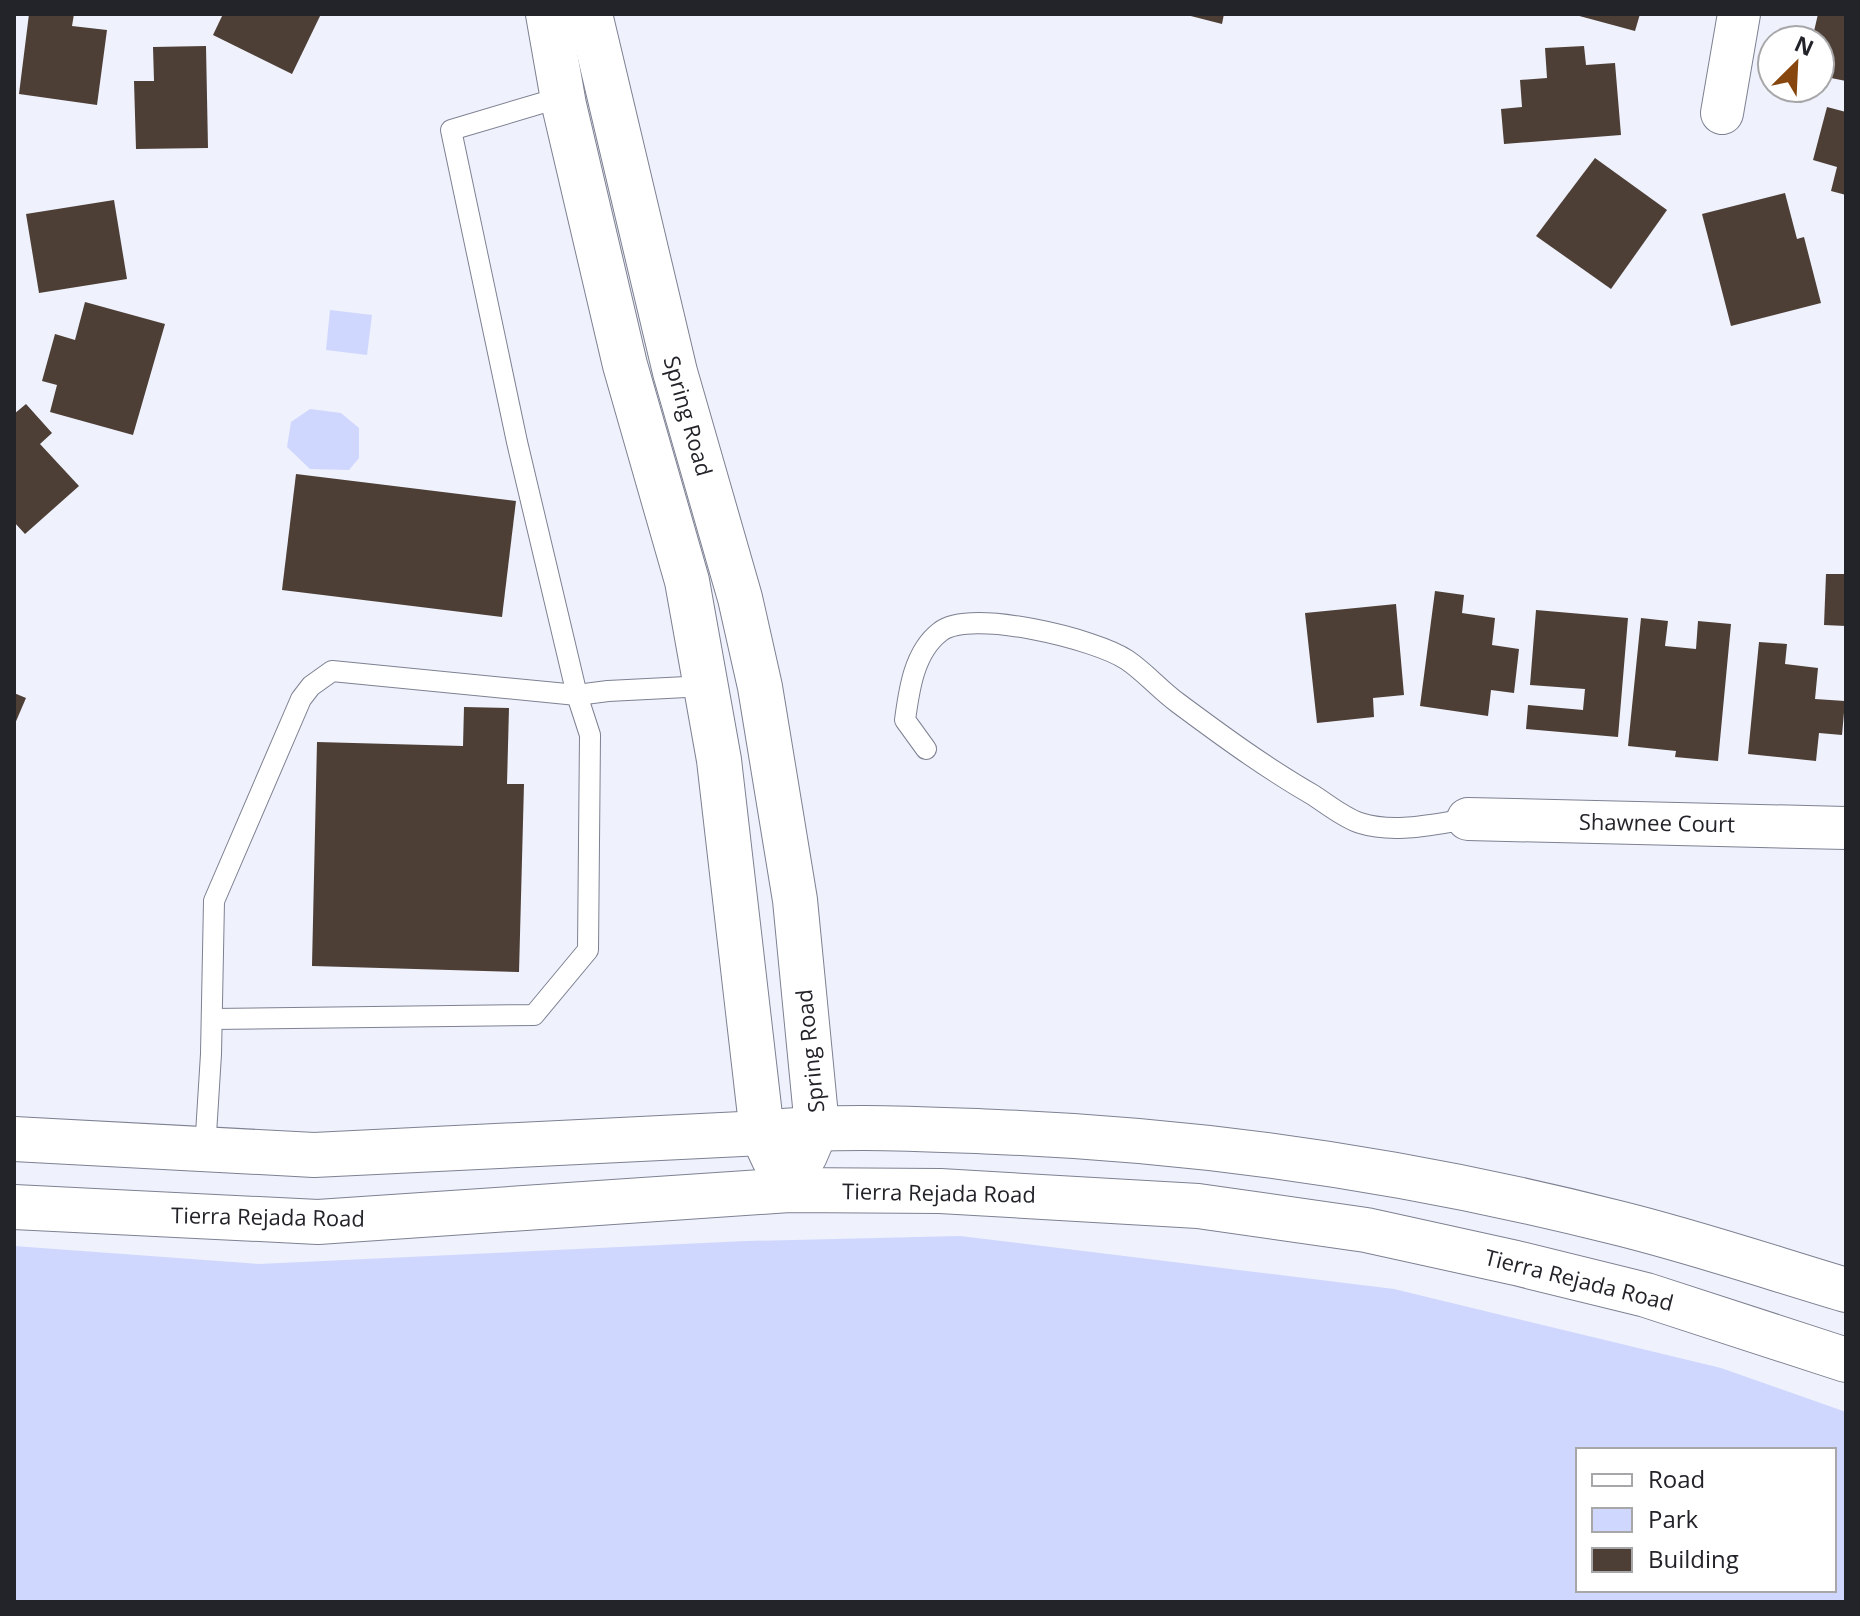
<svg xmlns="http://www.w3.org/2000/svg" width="1860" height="1616" font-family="'Open Sans',sans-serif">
	<rect width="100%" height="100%" fill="#eff1fc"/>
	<g fill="#cfd7fe" fill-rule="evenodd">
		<path d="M330,310L372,315L367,355L326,350Z"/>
		<path d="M310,409L341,413L359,428V458L349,470L310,469L287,447L291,422Z"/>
		<path d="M960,1236L1394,1289L1721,1368L1846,1412V1602H14V1246L259,1264L746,1241ZM1578,1450H1834V1590H1578Z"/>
	</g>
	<g fill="#4d3f36">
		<path d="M29,14H74L72,26L107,30L97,105L19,94Z"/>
		<path d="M223,14H321L292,74L213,35Z"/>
		<path d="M1183,14H1224L1222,24Z"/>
		<path d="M1572,14H1640L1635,31Z"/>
		<path d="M1818,14H1846V81L1821,76L1828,46L1820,44V40H1812Z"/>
		<path d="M206,46L208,148L136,149L134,81H154L153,47Z"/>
		<path d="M1584,46L1586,65L1615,63L1621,135L1504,144L1501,109L1522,107L1520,80L1547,78L1545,48Z"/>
		<path d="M1827,107L1846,112V195L1831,191L1837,167L1813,160Z"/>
		<path d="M1595,158L1667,210L1611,289L1536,236Z"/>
		<path d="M1785,193L1797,239L1804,237L1821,303L1731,326L1702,214Z"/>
		<path d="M114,200L127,279L39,293L26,214Z"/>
		<path d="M85,302L165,324L133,435L50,412L57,385L42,381L55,334L75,340Z"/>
		<path d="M26,404L52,433L40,444L79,486L25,534L14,522V414Z"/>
		<path d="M296,474L516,501L502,617L282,590Z"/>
		<path d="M1826,574H1846V626L1824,625Z"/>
		<path d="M1435,591L1464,595L1462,613L1495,618L1492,645L1519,649L1514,693L1491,690L1488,716L1420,706Z"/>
		<path d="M1396,604L1404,695L1373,698L1374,717L1317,723L1305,613Z"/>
		<path d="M1536,610L1628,618L1618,737L1526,729L1528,705L1583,710L1585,689L1530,685Z"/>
		<path d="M1641,618L1668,621L1665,646L1696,649L1698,621L1731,624L1718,761L1675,757L1676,751L1628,746Z"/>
		<path d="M1759,642L1787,644L1785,664L1818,668L1815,699L1845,701L1842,735L1819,733L1816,761L1748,754Z"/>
		<path d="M14,693L26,698L14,726Z"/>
		<path d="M464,707L509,708L507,784H524L519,972L312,966L317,742L463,746Z"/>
	</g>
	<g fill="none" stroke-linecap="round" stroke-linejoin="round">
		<g stroke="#7d8191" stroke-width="22">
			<g id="service">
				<path d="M926,749L905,720C909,690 914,652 940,632C970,608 1096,639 1127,660C1145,672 1160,690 1178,703C1221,735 1266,768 1313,795C1327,804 1344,818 1360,823C1395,834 1433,824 1468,819"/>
				<path d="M212,1019L534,1015L588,950L590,735L577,695L517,442L451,130L562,97"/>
				<path d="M205,1150L211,1054L214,901L301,699L311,686L332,671L577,695L608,691L706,686"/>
			</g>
		</g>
		<g stroke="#7d8191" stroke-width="44">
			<g id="minor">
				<path d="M1722,113L1739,14"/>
				<path d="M1468,819L1846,828"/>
			</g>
		</g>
		<g stroke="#7d8191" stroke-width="46">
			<g id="secondary">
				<path d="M548,14L564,105L625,365L687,581L719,760L762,1133L774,1159"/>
				<path d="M590,14L675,372L740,598L760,687L795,900L817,1127L805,1155"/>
				<path d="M14,1139L314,1155L762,1133C840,1124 919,1129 997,1132C1205,1140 1412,1171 1614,1222C1692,1241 1769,1267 1846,1290"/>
				<path d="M14,1207L318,1222L789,1190L940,1191L1198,1206L1366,1230L1516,1263L1646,1295L1846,1360"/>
			</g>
		</g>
		<use href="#service" stroke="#fff" stroke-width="20"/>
		<use href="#minor" stroke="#fff" stroke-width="42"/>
		<use href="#secondary" stroke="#fff" stroke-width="44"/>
	</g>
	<g text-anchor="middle" stroke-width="8" stroke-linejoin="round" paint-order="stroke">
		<g font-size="22" fill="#22242a" stroke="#fff">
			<text transform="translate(688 416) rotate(74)" y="8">Spring Road</text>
			<text transform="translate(1657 823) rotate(1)" y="8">Shawnee Court</text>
			<text transform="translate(810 1051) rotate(-96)" y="8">Spring Road</text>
			<text transform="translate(939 1193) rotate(1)" y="8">Tierra Rejada Road</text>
			<text transform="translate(268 1217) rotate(1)" y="8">Tierra Rejada Road</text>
			<text transform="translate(1579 1280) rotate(14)" y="8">Tierra Rejada Road</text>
		</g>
	</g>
	<rect width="1860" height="1616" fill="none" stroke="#22242a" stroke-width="32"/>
	<rect x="1576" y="1448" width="260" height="144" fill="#ffffff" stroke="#a7a7aa" stroke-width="2"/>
	<rect x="1592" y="1474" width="40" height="12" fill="#ffffff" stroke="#a7a7aa" stroke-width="2"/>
	<text x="1648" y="1488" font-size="24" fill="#22242a">Road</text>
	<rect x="1592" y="1508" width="40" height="24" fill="#cfd7fe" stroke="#a7a7aa" stroke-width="2"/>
	<text x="1648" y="1528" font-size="24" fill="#22242a">Park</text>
	<rect x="1592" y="1548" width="40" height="24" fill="#4d3f36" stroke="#a7a7aa" stroke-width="2"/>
	<text x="1648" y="1568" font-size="24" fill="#22242a">Building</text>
	<g transform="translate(1796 64) rotate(24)"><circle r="38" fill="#ffffff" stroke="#a7a7aa" stroke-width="2"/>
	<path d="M0-6L14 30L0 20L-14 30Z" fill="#86460d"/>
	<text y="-12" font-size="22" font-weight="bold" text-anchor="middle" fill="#22242a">N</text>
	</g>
</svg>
